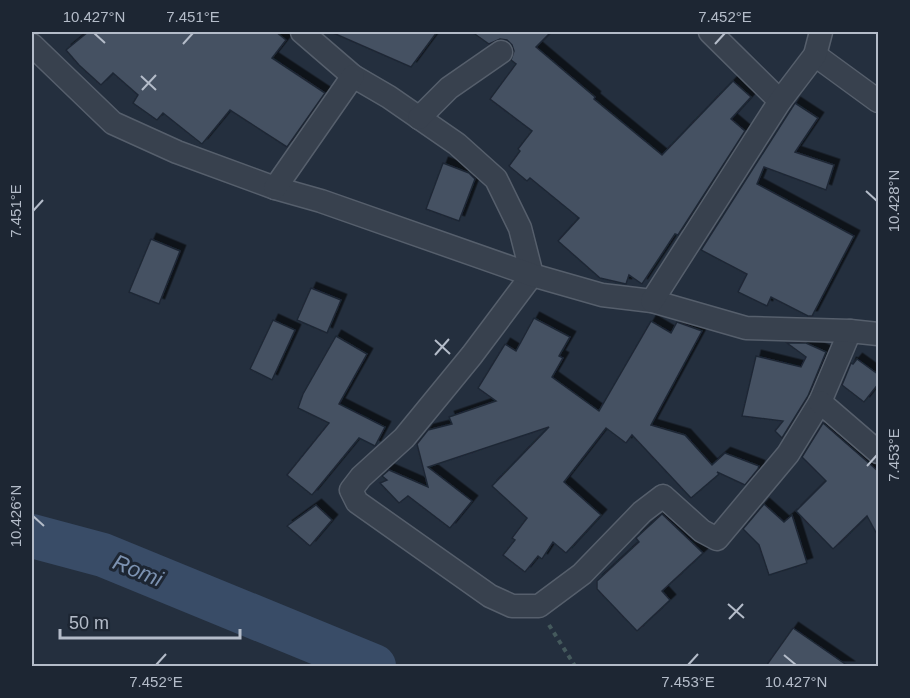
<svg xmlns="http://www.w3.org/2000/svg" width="910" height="698" font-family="Arial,sans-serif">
	<defs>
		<filter id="shadow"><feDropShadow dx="5.5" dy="-5.5" stdDeviation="0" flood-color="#0009"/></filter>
	</defs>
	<rect width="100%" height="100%" fill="#242f3e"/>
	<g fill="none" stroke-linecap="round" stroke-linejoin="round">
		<path stroke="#394c67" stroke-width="44" d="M32,536L103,555L374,666"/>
	</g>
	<g fill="#455162" stroke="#1f2835" stroke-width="1.5" filter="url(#shadow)">
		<path d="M88,32H276L286,40L272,58L325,93L287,147L230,110L202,144L163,113L157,120L133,103L138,95L113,73L101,85L79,65L66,50Z"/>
		<path d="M331,32H437L411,67Z"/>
		<path d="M472,32H551L536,47L595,97L594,99L662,155L733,81L751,97L731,119L745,131L678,235L675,234L642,284L629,275L626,284L600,278L558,241L579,218L530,178L527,181L509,166L520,151L518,149L532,131L490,99L516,64L511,60L514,51L512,45L507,40L500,39L489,44Z"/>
		<path d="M795,103L818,118L795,152L834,165L826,190L764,167L757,184L854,236L812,316H808L771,297L767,306L738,292L747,274L701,250Z"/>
		<path d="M443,163L469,173L475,179L459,221L426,209Z"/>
		<path d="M151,239L180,251L159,304L129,292Z"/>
		<path d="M311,288L341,300L327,333L297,320Z"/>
		<path d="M534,318L570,337L559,356L563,358L552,377L599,411L651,321L671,333L677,322L702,331L651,425L685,435L712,465L725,453L759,466L758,469L745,485L717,472L719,474L691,498L632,435L626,443L606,428L564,482L601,515L566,553L553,542L542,559L538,556L525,572L503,555L515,540L512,538L527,518L492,486L549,427L428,467L472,501L450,528L408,496L399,503L380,483L387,480L382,476L389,470L428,487L417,444L428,430L452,424L449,417L496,401L478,388L505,344L516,351Z"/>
		<path d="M273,320L295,330L272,380L250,369Z"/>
		<path d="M336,336L367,354L339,404L385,427L375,446L359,438L312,495L287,475L329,423L298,408L303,394Z"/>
		<path d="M787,343H806L826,352L808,396L782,438L775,431L783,421L742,416L756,356L801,367L806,357Z"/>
		<path d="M857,359L879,375V383L864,402L842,385L851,363L853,364Z"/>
		<path d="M823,423L879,472V538L867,516L833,549L796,511L826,481L802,457Z"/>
		<path d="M764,504L784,522L792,515L807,563L769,575L759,545L743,529Z"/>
		<path d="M316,505L332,520L310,546L287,526Z"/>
		<path d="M662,514L703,553L662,591L670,600L637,631L597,589V581L639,542L636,538Z"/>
		<path d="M793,628L848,666H766Z"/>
	</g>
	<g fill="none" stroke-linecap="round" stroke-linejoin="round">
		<g stroke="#565f6c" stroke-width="25">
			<g id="minor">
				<path d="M302,32L353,76L389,97L457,144L496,179L520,228L532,275L472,355L404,438L361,477L351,490L357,502L490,596L512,606H539L582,574L642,512L663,496L702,531L717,539L788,454L820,402L850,331"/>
				<path d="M710,32L780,101"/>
				<path d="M32,45L113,123L177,152L275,188L321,201L532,275L602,295L652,301L746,328L850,331L878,334"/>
				<path d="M815,55L878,101"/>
				<path d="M419,118L449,88L501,52"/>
				<path d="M275,188L353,76"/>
				<path d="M652,301L780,101L815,55L821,32"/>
				<path d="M820,402L878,452"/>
			</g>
		</g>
		<path stroke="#44595c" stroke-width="4" stroke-dasharray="4.5 4.5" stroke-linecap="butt" d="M549,625L575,666"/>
		<use href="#minor" stroke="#38414e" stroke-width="22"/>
	</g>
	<path fill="none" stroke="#b4bcc9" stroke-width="2" d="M94,33L105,43M183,44L193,33M715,44L725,33M141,76L156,90M142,90L156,75M866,191L877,201M33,211L43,200M435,340L450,354M435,355L449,339M867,466L877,455M33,516L44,526M728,604L744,618M729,619L743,604M784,655L796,665M156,665L166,654M688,665L698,654"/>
	<g text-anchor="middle" stroke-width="6" stroke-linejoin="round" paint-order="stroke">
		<g font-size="22" font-style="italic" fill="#7c92b1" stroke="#1d2633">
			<text transform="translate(138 570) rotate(22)" y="8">Romi</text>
		</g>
	</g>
	<rect width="910" height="698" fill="none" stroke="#1d2633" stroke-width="66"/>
	<path d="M60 629v9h180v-9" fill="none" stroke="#b4bcc9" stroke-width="3"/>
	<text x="69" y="629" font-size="18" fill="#b4bcc9" stroke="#1d2633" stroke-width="4.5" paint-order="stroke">50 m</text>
	<rect x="33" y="33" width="844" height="632" fill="none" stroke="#b4bcc9" stroke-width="2"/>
	<g font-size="15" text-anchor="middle" fill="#b4bcc9">
		<text x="94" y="22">10.427°N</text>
		<text x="193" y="22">7.451°E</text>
		<text x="725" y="22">7.452°E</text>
		<text transform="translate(894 201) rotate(-90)" y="5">10.428°N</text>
		<text transform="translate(16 211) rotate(-90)" y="5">7.451°E</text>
		<text transform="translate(894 455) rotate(-90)" y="5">7.453°E</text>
		<text transform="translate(16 516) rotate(-90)" y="5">10.426°N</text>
		<text x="156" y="687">7.452°E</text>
		<text x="688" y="687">7.453°E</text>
		<text x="796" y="687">10.427°N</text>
	</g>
</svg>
